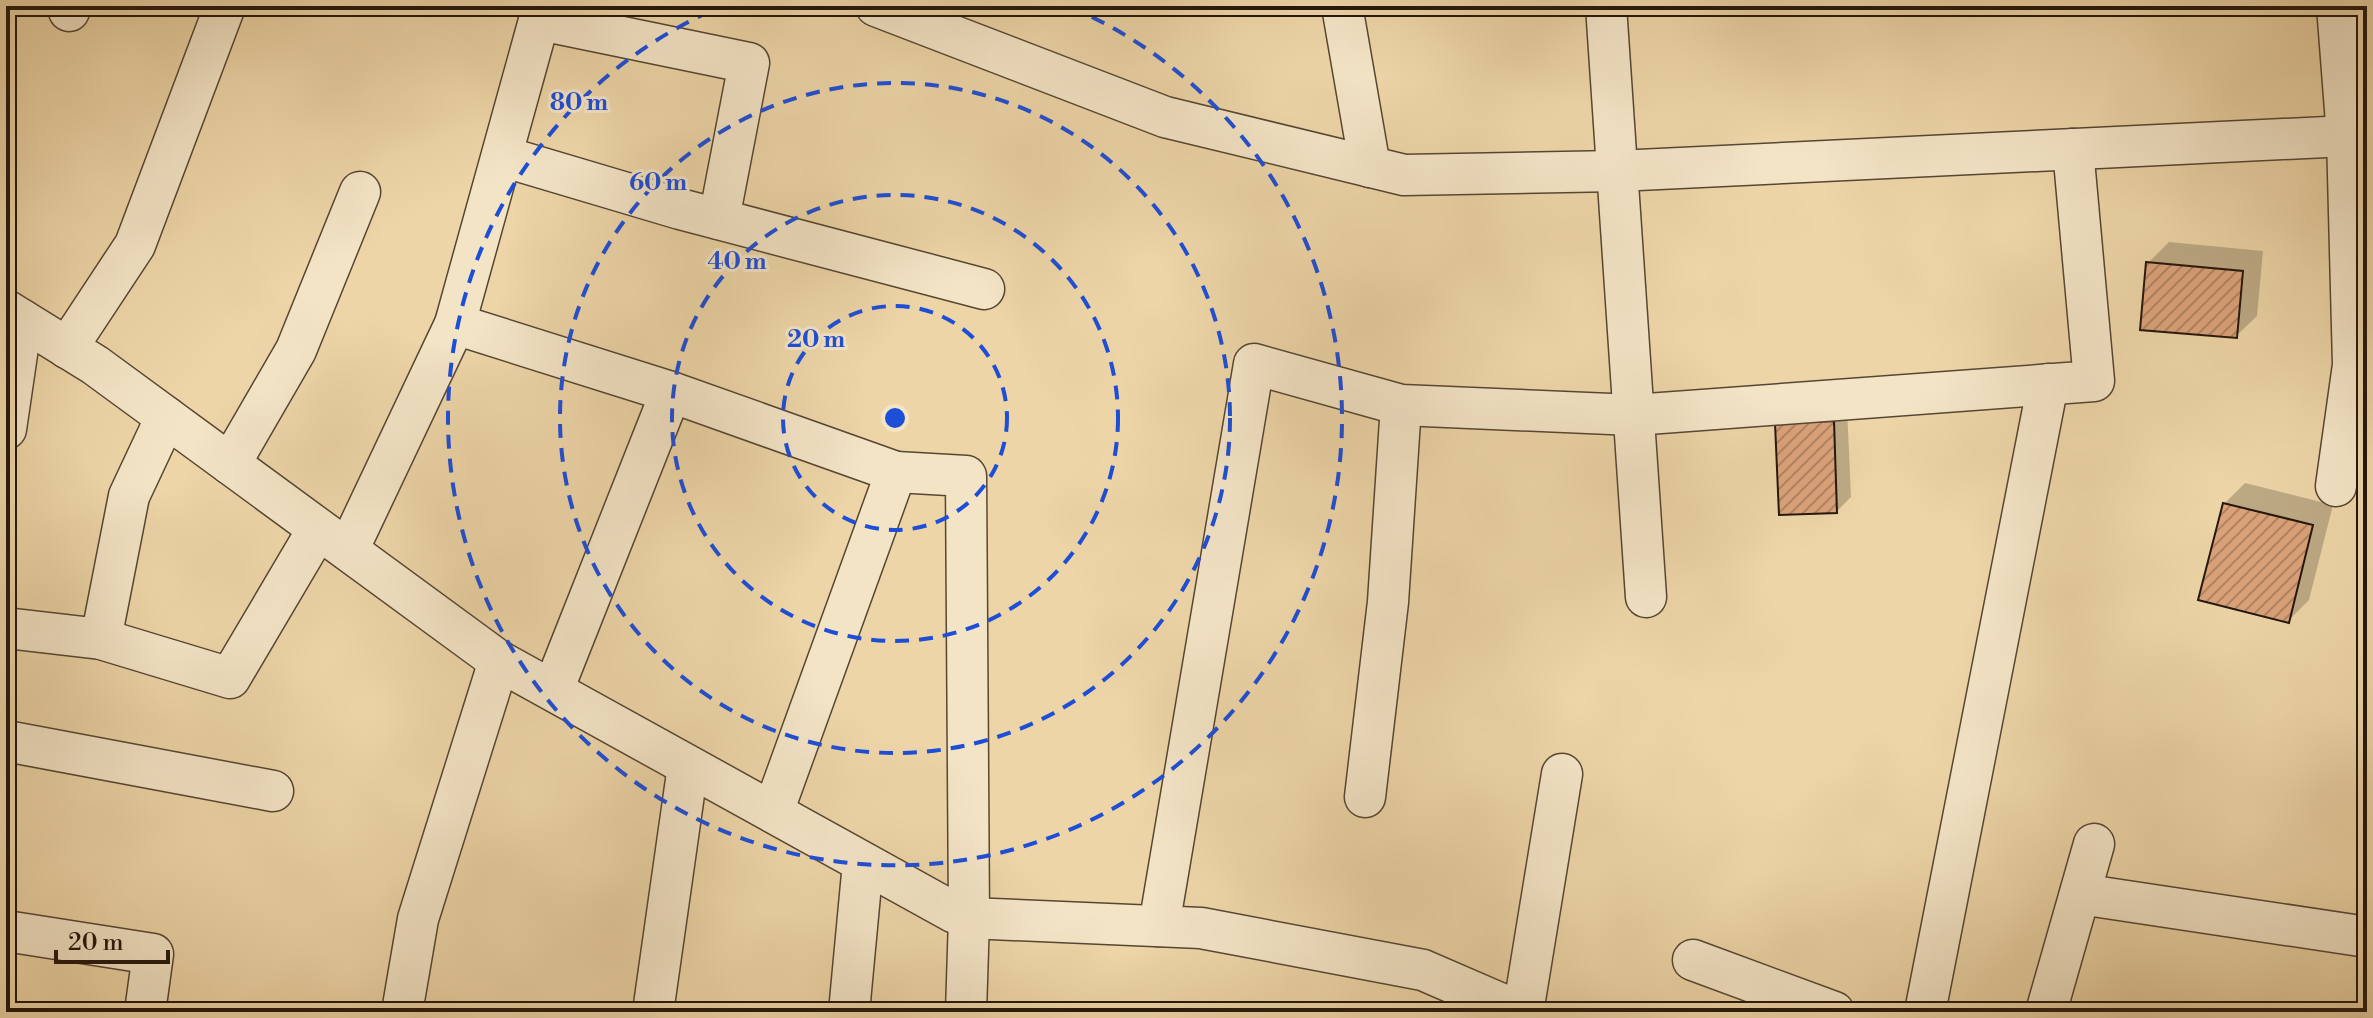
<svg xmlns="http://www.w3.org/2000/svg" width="2373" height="1018" font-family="'Libre Bodoni',serif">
	<defs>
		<pattern id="building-hatch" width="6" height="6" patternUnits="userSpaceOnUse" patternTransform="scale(2)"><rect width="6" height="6" fill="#dca37b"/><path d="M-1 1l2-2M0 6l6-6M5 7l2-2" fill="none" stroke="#b28463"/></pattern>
	</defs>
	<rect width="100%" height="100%" fill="#edd5a7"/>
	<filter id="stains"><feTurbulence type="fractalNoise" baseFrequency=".0025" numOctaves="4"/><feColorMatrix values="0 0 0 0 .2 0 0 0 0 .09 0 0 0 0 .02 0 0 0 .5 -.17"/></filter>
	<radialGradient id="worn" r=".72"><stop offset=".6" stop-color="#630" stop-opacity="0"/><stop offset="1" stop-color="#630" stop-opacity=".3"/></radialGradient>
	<g fill="#0003">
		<path d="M2169,242L2263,251L2257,316L2236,336L2148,263Z"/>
		<path d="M1847,407L1851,497L1837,511L1791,410Z"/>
		<path d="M2245,483L2333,505L2309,600L2288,621L2224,504Z"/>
	</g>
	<g fill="url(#building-hatch)" stroke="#24170d" stroke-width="2">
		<path d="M2146,262L2243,271L2237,338L2140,330Z"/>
		<path d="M1834,421L1837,513L1779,515L1775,423Z"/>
		<path d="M2223,503L2313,525L2289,623L2198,600Z"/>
	</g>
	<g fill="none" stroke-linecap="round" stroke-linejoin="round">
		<g stroke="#564634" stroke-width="43">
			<g id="minor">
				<path d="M876,6L1165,117L1404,175L1617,171L2347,136"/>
				<path d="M1342,6L1370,167"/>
				<path d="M1606,6L1646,597"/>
				<path d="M69,11L70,6"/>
				<path d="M540,20L749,63L719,219"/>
				<path d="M502,156L680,209L984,289"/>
				<path d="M6,310L95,365L499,661L953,912L969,918L1201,928L1423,970L1520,1012"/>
				<path d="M455,324L671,392L553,690"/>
				<path d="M67,348L135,245L225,6"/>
				<path d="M671,392L896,472L773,812"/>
				<path d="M6,429L22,320"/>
				<path d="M230,464L296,350L360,192"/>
				<path d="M896,472L966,476L969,918L966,1012"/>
				<path d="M2336,486L2353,365L2347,136L2337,6"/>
				<path d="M348,550L455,324L543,6"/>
				<path d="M6,628L101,639L230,678L318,529"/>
				<path d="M101,639L129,496L166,417"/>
				<path d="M6,741L273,791"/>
				<path d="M1365,797L1388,602L1401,405"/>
				<path d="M2080,894L2367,937"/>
				<path d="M1159,926L1254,364L1401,405L1634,415L2094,381L2073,149"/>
				<path d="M6,931L153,954L145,1012"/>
				<path d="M1693,960L1834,1012"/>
				<path d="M402,1012L418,919L499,661"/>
				<path d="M653,1012L688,766"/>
				<path d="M849,1012L863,863"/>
				<path d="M1523,1012L1562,774"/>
				<path d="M1925,1012L2048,384"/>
				<path d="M2046,1012L2094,844"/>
			</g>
		</g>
		<use href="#minor" stroke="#f3e4c6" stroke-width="40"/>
	</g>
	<g fill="none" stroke="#1d4ed8" stroke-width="4" stroke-dasharray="14 10">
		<circle cx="895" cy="418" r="112"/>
		<circle cx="895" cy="418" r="223"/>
		<circle cx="895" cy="418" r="335"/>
		<path d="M1070 7A447 447 0 1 1 720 7"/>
	</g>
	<circle cx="895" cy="418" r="12" fill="#1d4ed8" stroke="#f3e4c6" stroke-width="4"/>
	<g font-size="24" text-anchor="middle" font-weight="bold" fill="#1d4ed8" stroke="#f3e4c6" stroke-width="6" stroke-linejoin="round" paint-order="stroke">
		<text x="579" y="110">80 m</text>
		<text x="658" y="190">60 m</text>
		<text x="737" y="269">40 m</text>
		<text x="816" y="347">20 m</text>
	</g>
	<rect width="2373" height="1018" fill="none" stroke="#edd5a7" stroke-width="32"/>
	<rect x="8" y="8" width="2357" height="1002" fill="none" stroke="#24170d" stroke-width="4"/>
	<rect x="16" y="16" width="2341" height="986" fill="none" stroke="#24170d" stroke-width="2"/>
	<path d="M56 950v12h112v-12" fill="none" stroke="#24170d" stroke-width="4"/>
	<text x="68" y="950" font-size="24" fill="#24170d" stroke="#f3e4c6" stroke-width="6" paint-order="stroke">20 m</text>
	<rect width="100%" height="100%" filter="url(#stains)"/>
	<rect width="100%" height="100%" fill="url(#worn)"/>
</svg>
